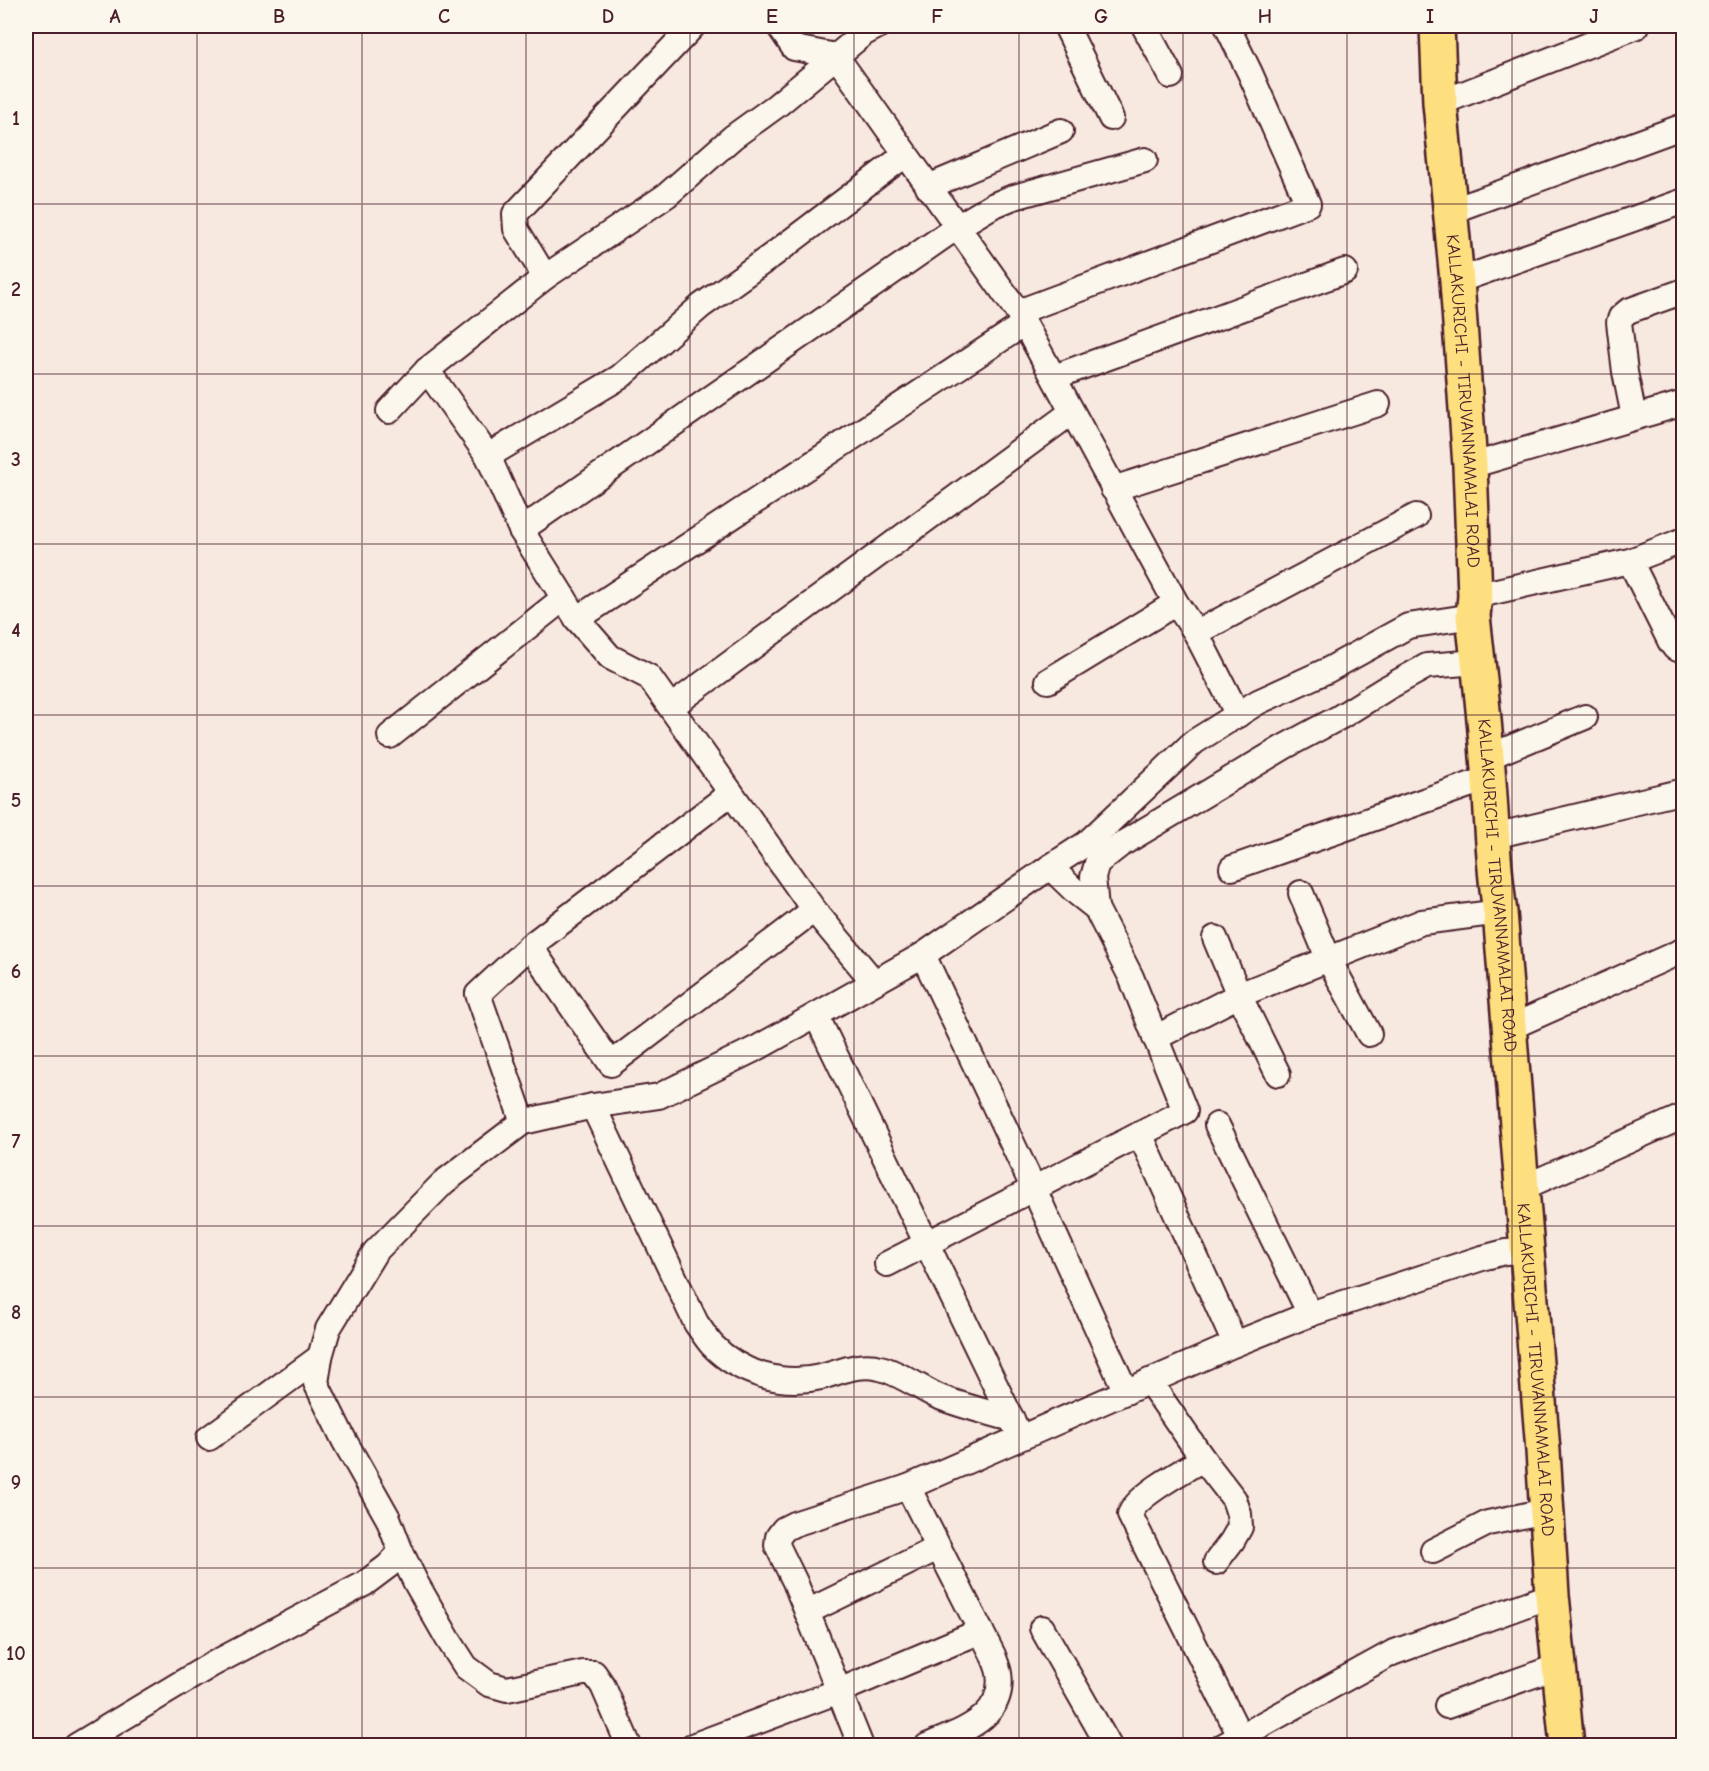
<svg xmlns="http://www.w3.org/2000/svg" width="1709" height="1771" font-family="'Comic Neue',sans-serif">
	<rect width="100%" height="100%" fill="#f8e9e0"/>
	<filter id="ink" filterUnits="userSpaceOnUse"><feTurbulence type="fractalNoise" baseFrequency=".0167" numOctaves="2"/><feDisplacementMap in="SourceGraphic" scale="12" xChannelSelector="R" yChannelSelector="G"/><feConvolveMatrix kernelMatrix="1 2 1 2 8 2 1 2 1" color-interpolation-filters="sRGB"/></filter>
	<g filter="url(#ink)">
		<g fill="none" stroke-linecap="round" stroke-linejoin="round">
			<g stroke="#4a1f2b" stroke-width="28">
				<g id="minor">
					<path d="M779,26L794,48L836,56L1018,312L1176,603L1196,633L1238,715"/>
					<path d="M1066,26L1111,118"/>
					<path d="M1144,26L1171,76"/>
					<path d="M1440,103L1637,26"/>
					<path d="M928,187L1061,131"/>
					<path d="M1451,211L1684,126"/>
					<path d="M545,277L516,229L515,214L693,26"/>
					<path d="M1457,281L1684,201"/>
					<path d="M1018,312L1308,204L1250,73L1227,26"/>
					<path d="M427,370L488,456L521,530L577,619L610,657L649,677L814,910L874,982"/>
					<path d="M1054,377L1345,271"/>
					<path d="M389,411L427,370L545,277L667,195L733,137L776,106L863,34L878,26"/>
					<path d="M1634,417L1625,372L1619,322L1621,317L1628,311L1684,291"/>
					<path d="M488,456L620,377L701,306L774,254L905,155"/>
					<path d="M1470,466L1684,403"/>
					<path d="M1113,489L1378,404"/>
					<path d="M521,530L957,227L992,206L1011,198L1145,160"/>
					<path d="M1630,561L1670,641L1675,648L1684,651"/>
					<path d="M1475,596L1630,561L1684,540"/>
					<path d="M577,619L1024,324"/>
					<path d="M1196,633L1416,516"/>
					<path d="M1048,681L1176,603"/>
					<path d="M671,707L1072,412"/>
					<path d="M390,736L564,598"/>
					<path d="M1488,757L1585,717"/>
					<path d="M1494,836L1684,791"/>
					<path d="M1232,868L1489,778"/>
					<path d="M1301,893L1329,960L1369,1034"/>
					<path d="M1096,908L1093,877L1097,863L1120,845L1284,747L1340,717L1385,689L1427,666L1478,662"/>
					<path d="M1215,938L1239,995L1278,1074"/>
					<path d="M530,946L611,1064L814,910"/>
					<path d="M923,955L1034,1189L1126,1392"/>
					<path d="M816,1015L1015,1426"/>
					<path d="M1509,1028L1684,950"/>
					<path d="M1155,1038L1239,995L1422,922L1500,912"/>
					<path d="M593,1106L696,1323C701,1330 706,1338 712,1345C740,1374 782,1386 821,1377C840,1372 860,1362 880,1368C900,1373 918,1387 937,1396C961,1406 987,1412 1012,1419"/>
					<path d="M523,1122L478,994L530,946L731,793"/>
					<path d="M1217,1125L1310,1314"/>
					<path d="M1140,1134L1235,1344"/>
					<path d="M1522,1188L1684,1116"/>
					<path d="M887,1264L1185,1111L1131,977L1096,908L1077,893L1050,867"/>
					<path d="M1149,1381L1203,1459L1234,1499L1239,1514L1240,1527L1232,1541L1216,1562"/>
					<path d="M209,1438L320,1357"/>
					<path d="M1203,1459C1186,1469 1134,1497 1130,1515L1240,1736"/>
					<path d="M908,1487L993,1655C995,1661 998,1667 999,1673C1006,1719 960,1731 927,1746"/>
					<path d="M1433,1551L1488,1523L1546,1511"/>
					<path d="M401,1552L416,1583L448,1639L466,1667L489,1684L507,1689L583,1673H594L603,1686L629,1746"/>
					<path d="M807,1612L938,1548"/>
					<path d="M1042,1628L1109,1746"/>
					<path d="M1447,1706L1559,1666"/>
					<path d="M76,1746L211,1665L364,1584L388,1566L401,1552L388,1518L344,1440L316,1383L320,1357L328,1329L375,1252L444,1182L523,1122L593,1106L659,1096L759,1047L923,955L1050,867L1087,843L1194,742L1258,702L1328,670L1408,626L1473,616"/>
					<path d="M692,1746L839,1691L981,1631"/>
					<path d="M861,1746L795,1582L777,1545L778,1537L784,1529L794,1524L908,1487L1235,1344L1310,1314L1482,1258L1505,1252L1527,1251"/>
					<path d="M1223,1746L1392,1653L1552,1595"/>
				</g>
			</g>
			<g stroke="#4a1f2b" stroke-width="38">
				<g id="highway">
					<path id="s1" d="M1437,26L1440,103L1457,281L1470,466L1475,596L1473,616C1478,663 1484,710 1487,757C1492,809 1492,861 1500,912L1543,1451L1552,1595L1567,1746"/>
				</g>
			</g>
			<use href="#minor" stroke="#fbf7ec" stroke-width="24"/>
			<use href="#highway" stroke="#fddf80" stroke-width="33"/>
		</g>
	</g>
	<path fill="none" stroke="#4a1f2b" stroke-width="1.5" stroke-opacity="0.55" d="M197,26V1746M362,26V1746M526,26V1746M690,26V1746M854,26V1746M1019,26V1746M1183,26V1746M1347,26V1746M1512,26V1746M26,204H1684M26,374H1684M26,544H1684M26,715H1684M26,886H1684M26,1056H1684M26,1226H1684M26,1397H1684M26,1568H1684"/>
	<g text-anchor="middle" stroke-width="6" stroke-linejoin="round" paint-order="stroke">
		<g font-size="18" fill="#4a1f2b" stroke="#fbf7ec">
			<text dy="6" stroke="none"><textPath href="#s1" startOffset="376">KALLAKURICHI - TIRUVANNAMALAI ROAD</textPath></text>
			<text dy="6" stroke="none"><textPath href="#s1" startOffset="862">KALLAKURICHI - TIRUVANNAMALAI ROAD</textPath></text>
			<text dy="6" stroke="none"><textPath href="#s1" startOffset="1348">KALLAKURICHI - TIRUVANNAMALAI ROAD</textPath></text>
		</g>
	</g>
	<rect width="1709" height="1771" fill="none" stroke="#fbf7ec" stroke-width="66"/>
	<rect x="33" y="33" width="1643" height="1705" fill="none" stroke="#4a1f2b" stroke-width="2"/>
	<g font-size="20" text-anchor="middle" font-weight="bold" fill="#4a1f2b">
		<text x="115" y="23">A</text>
		<text x="279" y="23">B</text>
		<text x="444" y="23">C</text>
		<text x="608" y="23">D</text>
		<text x="772" y="23">E</text>
		<text x="937" y="23">F</text>
		<text x="1101" y="23">G</text>
		<text x="1265" y="23">H</text>
		<text x="1430" y="23">I</text>
		<text x="1594" y="23">J</text>
		<text x="16" y="125">1</text>
		<text x="16" y="296">2</text>
		<text x="16" y="466">3</text>
		<text x="16" y="637">4</text>
		<text x="16" y="807">5</text>
		<text x="16" y="978">6</text>
		<text x="16" y="1148">7</text>
		<text x="16" y="1319">8</text>
		<text x="16" y="1489">9</text>
		<text x="16" y="1660">10</text>
	</g>
</svg>
